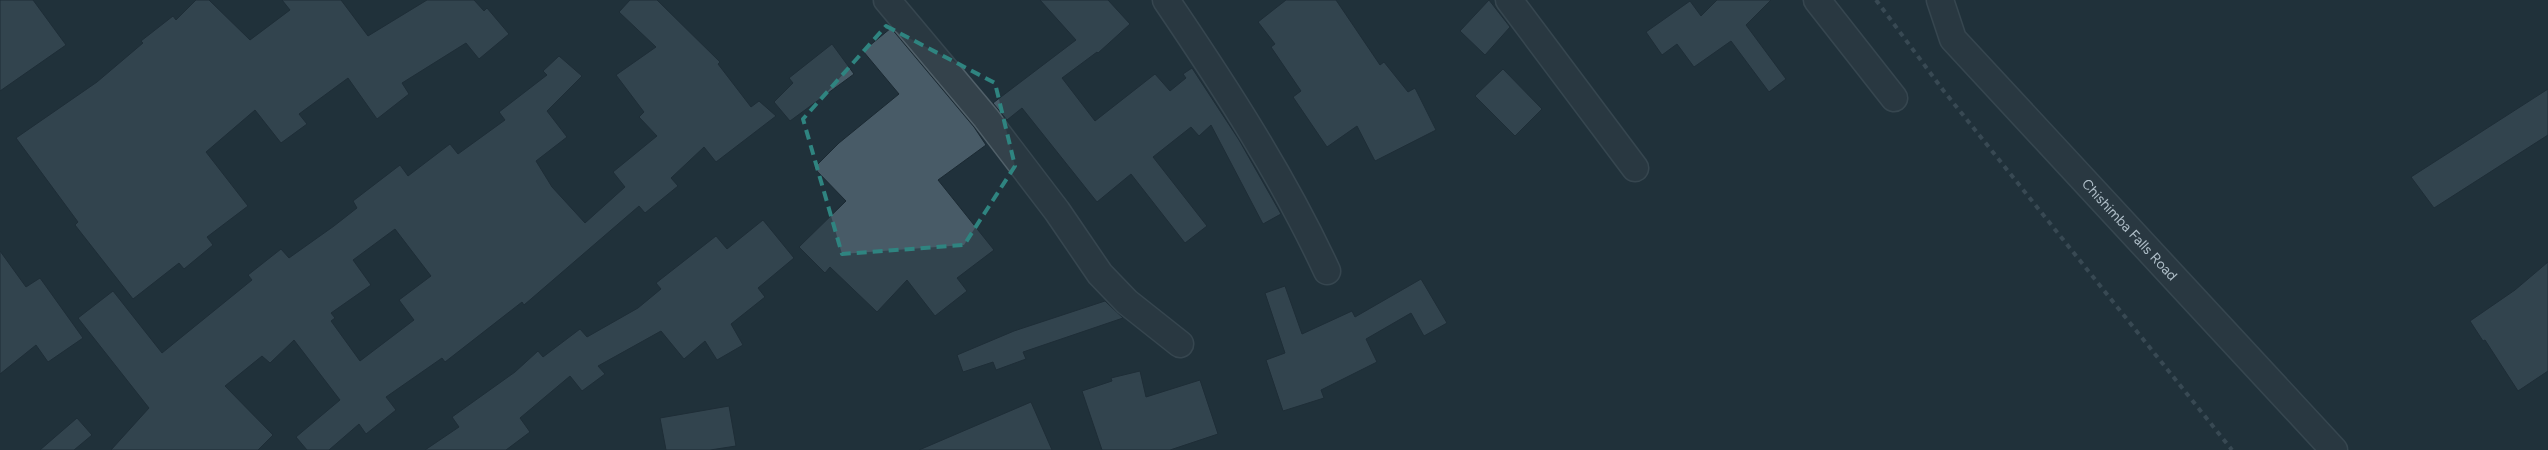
<svg xmlns="http://www.w3.org/2000/svg" width="2548" height="450" font-family="Figtree,sans-serif">
	<rect width="100%" height="100%" fill="#20313b"/>
	<g fill="#485b67" stroke="#1b2932" fill-rule="evenodd">
		<path d="M0,0H33L66,45L0,91Z"/>
		<path d="M196,0H209L250,40L290,10L282,0H341L368,36L427,0H474L484,11L487,8L509,34L479,59L466,43L402,83L409,94L377,119L348,78L299,114L307,124L281,143L255,110L206,152L248,206L207,237L213,245L184,269L179,263L133,299L75,225L78,222L16,138L97,82L143,43L141,41L173,16L176,20Z"/>
		<path d="M630,0H657L720,62L718,64L751,107L759,101L776,116L716,162L704,147L671,178L678,186L645,213L639,206L524,305L522,302L445,362L442,358L386,397L396,410L366,434L359,424L329,450H307L296,437L340,400L294,340L270,363L262,356L225,386L273,435L258,450H111L149,408L78,318L113,291L162,353L252,280L248,275L281,249L289,258L334,226L357,208L353,201L400,165L408,176L450,144L458,154L505,120L499,112L547,75L543,71L559,56L582,76L547,111L567,137L536,161L552,187L585,223L625,187L613,172L657,136L639,117L644,112L616,75L656,47L619,12ZM395,229L431,276L399,300L414,320L360,361L331,321L335,318L331,313L371,285L353,260Z"/>
		<path d="M1040,0H1108L1130,24L1098,53L1097,52L1062,78L1095,121L1155,74L1170,91L1186,78L1183,74L1192,68L1239,140L1281,214L1263,224L1211,125L1199,136L1191,127L1153,157L1207,226L1185,243L1131,174L1097,202L1022,108L1007,120L993,103L1076,40Z"/>
		<path d="M1286,0H1336L1380,65L1384,62L1408,92L1415,88L1436,130L1375,161L1357,126L1327,147L1293,97L1301,91L1271,47L1275,44L1258,22Z"/>
		<path d="M1489,0L1510,27L1485,55L1460,31Z"/>
		<path d="M1717,0H1771L1746,25L1786,79L1769,92L1731,41L1694,67L1677,44L1662,55L1646,32L1690,1L1701,16Z"/>
		<path d="M891,28L974,127L986,145L938,180L994,250L957,278L967,291L935,316L907,280L877,312L830,267L825,273L799,247L846,201L814,168L839,143L899,94L863,51Z"/>
		<path d="M832,44L854,74L790,121L774,102L793,83L789,78Z"/>
		<path d="M1503,69L1542,109L1515,136L1475,96Z"/>
		<path d="M2548,89V135L2434,208L2411,177Z"/>
		<path d="M763,220L794,258L758,288L765,297L731,324L743,345L717,360L705,341L684,359L661,331L598,366L605,374L582,391L570,376L520,418L530,432L506,450H425L459,427L452,417L515,372L538,351L543,357L580,329L587,337L638,308L661,289L656,283L716,236L727,249Z"/>
		<path d="M0,251L26,287L40,278L83,338L48,362L36,345L0,374Z"/>
		<path d="M2548,262V371L2518,391L2485,340L2483,341L2470,321L2515,290Z"/>
		<path d="M1421,279L1447,323L1424,336L1411,313L1366,339L1377,362L1321,390L1324,398L1283,411L1266,360L1285,353L1265,293L1285,286L1302,334L1352,311L1355,317Z"/>
		<path d="M1105,301L1123,318L1023,352L1026,359L996,370L993,362L963,372L957,355L1014,331Z"/>
		<path d="M1140,371L1146,397L1200,380L1218,434L1170,450H1102L1082,391L1112,381L1111,378Z"/>
		<path d="M1031,402L1052,450H919Z"/>
		<path d="M729,406L736,446L710,450H666L660,418Z"/>
		<path d="M77,418L92,435L74,450H40Z"/>
	</g>
	<g fill="none" stroke-linecap="round" stroke-linejoin="round">
		<g stroke="#516069" stroke-width="29">
			<g id="minor">
				<path d="M887,0L986,118L1057,211L1100,274L1127,302L1180,344"/>
				<path d="M1166,0C1225,87 1283,176 1327,271"/>
				<path d="M1509,0L1635,168"/>
				<path d="M1817,0L1894,98"/>
				<path id="s1" d="M1940,0L1953,39L2334,450"/>
			</g>
		</g>
		<use href="#minor" stroke="#34424b" stroke-width="26"/>
		<path stroke="#556772" stroke-width="4" stroke-dasharray="5 5" stroke-linecap="butt" d="M1876,0L1943,90L2232,450"/>
	</g>
	<path d="M0 0H2548V450H0ZM886,26L995,83L1015,166L964,245L842,254L803,119Z" fill="#20313b" fill-opacity=".55" fill-rule="evenodd"/>
	<path fill="none" stroke="#2f8480" stroke-width="4" stroke-dasharray="10 6" stroke-linejoin="round" d="M886,26L995,83L1015,166L964,245L842,254L803,119Z"/>
	<g text-anchor="middle" stroke-width="5" stroke-linejoin="round" paint-order="stroke">
		<g font-size="14" fill="#aebdc7" stroke="#19272f">
			<text dy="5" stroke="none"><textPath href="#s1" startOffset="301">Chishimba Falls Road</textPath></text>
		</g>
	</g>
</svg>
